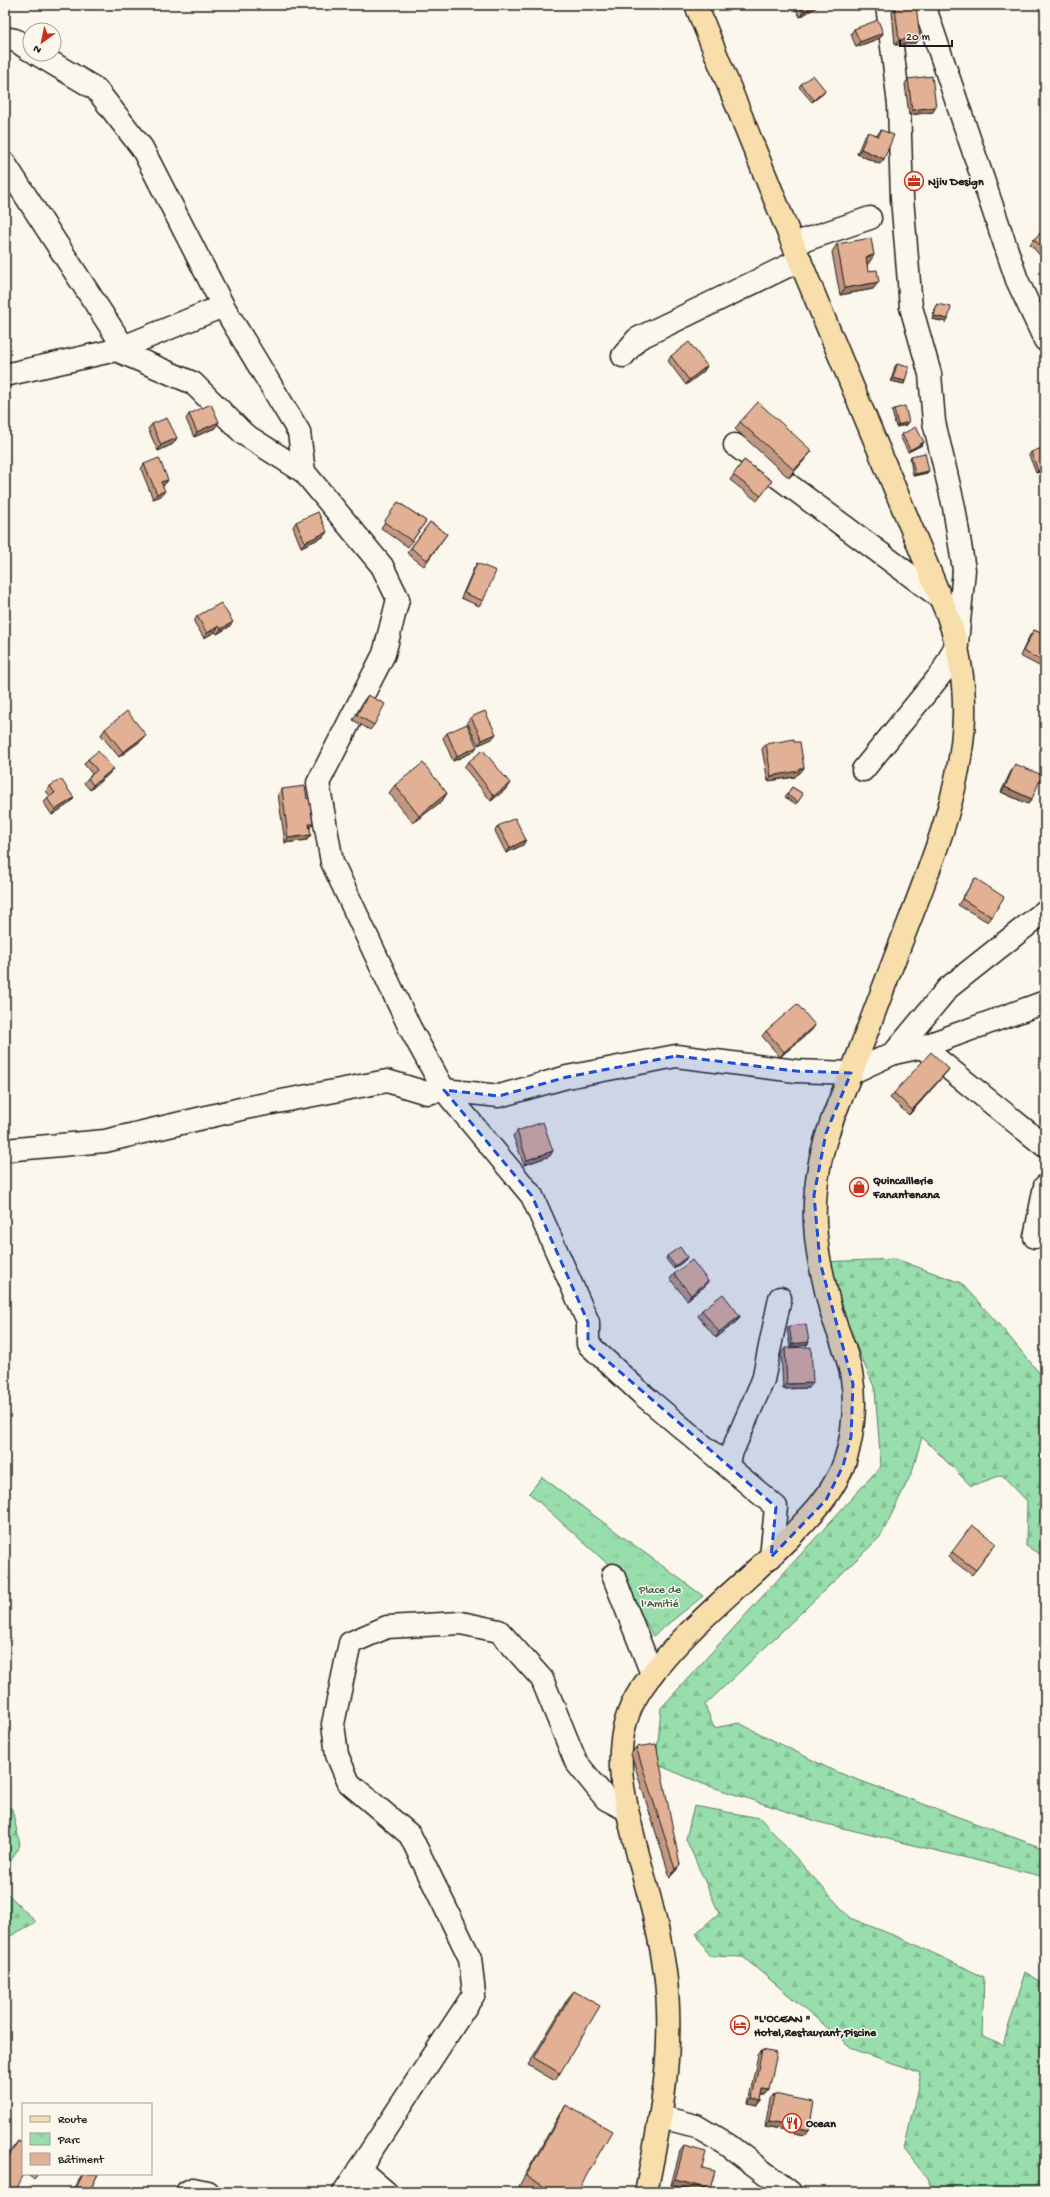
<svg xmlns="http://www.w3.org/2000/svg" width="1050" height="2197" font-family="'Gochi Hand',sans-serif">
	<defs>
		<pattern id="forest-firs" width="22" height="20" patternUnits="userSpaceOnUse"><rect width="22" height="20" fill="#98deac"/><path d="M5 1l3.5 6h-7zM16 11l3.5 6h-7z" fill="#82be93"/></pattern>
		<pattern id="park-tufts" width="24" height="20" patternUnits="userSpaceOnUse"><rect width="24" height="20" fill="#98deac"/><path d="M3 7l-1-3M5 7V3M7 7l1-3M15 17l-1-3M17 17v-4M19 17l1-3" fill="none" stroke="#82be93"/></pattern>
	</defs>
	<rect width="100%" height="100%" fill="#fbf7ec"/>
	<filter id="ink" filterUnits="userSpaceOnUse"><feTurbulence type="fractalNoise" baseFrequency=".025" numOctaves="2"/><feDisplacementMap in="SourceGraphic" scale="8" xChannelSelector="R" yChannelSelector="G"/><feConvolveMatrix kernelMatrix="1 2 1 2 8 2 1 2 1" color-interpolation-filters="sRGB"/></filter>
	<g filter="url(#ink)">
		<g fill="url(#forest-firs)" stroke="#5a7d64">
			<path d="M896,1259L961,1283L1002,1328L1045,1380V1557L1026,1546L1027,1501L1002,1475L971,1486L922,1437L912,1472L881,1536L705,1705L714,1728L739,1723L834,1771L1045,1849V1877L822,1823L703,1784L656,1764L661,1708L881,1466L875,1389L820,1262Z"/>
			<path d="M5,1806L12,1809L20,1845L5,1871Z"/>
			<path d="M694,1806L760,1818L850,1918L903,1939L984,1977L982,2035L1003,2045L1025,1972L1045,1984V2192H931L927,2178L904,2149L921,2073L853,2049L743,1957L709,1956L696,1933L719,1913L686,1839Z"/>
			<path d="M5,1891L36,1922L5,1939Z"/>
		</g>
		<path fill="url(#park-tufts)" stroke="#5a7d64" d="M542,1477L703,1596L653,1636L621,1576L529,1493Z"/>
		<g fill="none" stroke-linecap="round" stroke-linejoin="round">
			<g stroke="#1c1c1c" stroke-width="25">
				<g id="minor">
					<path d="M924,5L1017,280L1045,340"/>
					<path d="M5,38L15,40L30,50"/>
					<path d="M37,54L96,89L142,148L223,306L299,432L304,472"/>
					<path d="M5,164L123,346"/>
					<path d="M793,244L870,218"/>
					<path d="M116,350L223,306"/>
					<path d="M623,356L637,339L800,260"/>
					<path d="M5,375L116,350L193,383L244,434L304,472L382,566L398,599L384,654L318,783L332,862L410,1028L444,1090L532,1196L588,1322V1344L643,1395L776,1507L771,1557"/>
					<path d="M735,445L938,596"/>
					<path d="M863,770L942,673L957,643L964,570L954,507L934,422L930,374L911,307L902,198L899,105L887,5"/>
					<path d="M926,1050L1045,1146"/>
					<path d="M894,1053L922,1047L1045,1002"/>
					<path d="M5,1150L105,1141L245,1108L387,1081L427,1093L444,1090L499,1096L567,1077L676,1056L796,1071L851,1073L894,1053L948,988L1045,911"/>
					<path d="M1035,1237L1045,1186"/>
					<path d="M727,1463L763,1380L780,1298"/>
					<path d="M613,1575L652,1674"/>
					<path d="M661,2117L696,2126L728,2145L790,2192"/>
					<path d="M359,2169L386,2192"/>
					<path d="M187,2192L193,2189L207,2192"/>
					<path d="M344,2192L474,1994L470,1958L410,1835L349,1783L337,1755L333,1724L350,1643L387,1627L461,1623L499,1631L542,1679L576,1762L606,1799L627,1810"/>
				</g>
			</g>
			<g stroke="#1c1c1c" stroke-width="25">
				<path id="major" d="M646,2192C661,2119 675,2047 665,1972C659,1927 645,1883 634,1839C625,1801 614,1760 626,1721C632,1699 646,1681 661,1663C701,1615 752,1577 795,1532C815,1511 828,1498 841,1471C852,1446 857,1406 852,1379C849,1356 839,1336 832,1314C827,1298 824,1280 820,1264C813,1227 813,1199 820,1162C827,1128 841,1098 854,1066C872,1018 890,970 909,922C934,857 962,787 964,717C965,682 959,649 948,616L793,244L696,5"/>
			</g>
			<use href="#minor" stroke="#fbf7ec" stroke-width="22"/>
			<use href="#major" stroke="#f8deab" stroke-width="22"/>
		</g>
		<g fill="#c29780" stroke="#1c1c1c">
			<path d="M793,5H820L800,17Z"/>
			<path d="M895,7L920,38L916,43L895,45L892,12Z"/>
			<path d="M854,29L883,33L880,38L856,47L851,34Z"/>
			<path d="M908,79L933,112L909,115L905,84Z"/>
			<path d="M801,84L824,93L812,102L799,87Z"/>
			<path d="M881,130L884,159L880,164L857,154L864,137L868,132L877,135Z"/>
			<path d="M1045,229V261L1030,244L1034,239Z"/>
			<path d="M837,244L869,263H867L868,271L873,289L840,295L832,252Z"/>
			<path d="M937,304L946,322L932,319L935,307Z"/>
			<path d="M671,356L707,366L703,372L686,385L668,361Z"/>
			<path d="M897,364L905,381L904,384L891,381L895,366Z"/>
			<path d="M894,409L907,425L896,427L892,411Z"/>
			<path d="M189,414L215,428L194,437L186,419Z"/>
			<path d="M740,422L806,458L789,478L735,429Z"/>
			<path d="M152,424L173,444L158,451L148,429Z"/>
			<path d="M902,434L924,442L922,445L908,452L900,436Z"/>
			<path d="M1031,452L1045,470L1036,473L1029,455Z"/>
			<path d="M911,456L927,473L913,476L910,459Z"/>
			<path d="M744,460L772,481L757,501L730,480Z"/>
			<path d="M144,464L168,480L164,485L163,486L161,496L153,499L141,469Z"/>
			<path d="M398,502L426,521L408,547L381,528Z"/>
			<path d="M296,522L323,537L301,547L293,527Z"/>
			<path d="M430,522L447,534L424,566L407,553Z"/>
			<path d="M477,563L483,601L479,606L461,598L474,568Z"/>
			<path d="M197,616L229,627L217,634L215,632L204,638L194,622Z"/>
			<path d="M1034,630L1045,635V669L1020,656L1030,635Z"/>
			<path d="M368,695L374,725L370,730L353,720L364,700Z"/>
			<path d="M471,717L492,739L478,745L467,722Z"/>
			<path d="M105,729L146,735L142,740L119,757L101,735Z"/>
			<path d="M447,733L473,752L453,761L443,738Z"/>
			<path d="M766,744L800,773L798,774L795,777L768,781L762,749Z"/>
			<path d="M88,759L109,774L90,790L84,783L88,778L92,774L84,764Z"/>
			<path d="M468,762L506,789L491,801L464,767Z"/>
			<path d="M1015,764L1032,799L1028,804L1001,792L1012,769Z"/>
			<path d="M395,785L447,793L442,801L413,823L389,793Z"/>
			<path d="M50,786L74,798L70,803L52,815L44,803L47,798L50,796L46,791Z"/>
			<path d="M792,787L803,794L796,804L785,797Z"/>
			<path d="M282,789L310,828L307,840L285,843L278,794Z"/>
			<path d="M498,826L523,845L506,853L495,831Z"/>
			<path d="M975,878L992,917L988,922L958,905Z"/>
			<path d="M815,1025L812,1030L780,1057L762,1036L766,1031Z"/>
			<path d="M949,1069L945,1074L909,1115L890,1098L894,1093Z"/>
			<path d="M517,1131L550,1156L524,1165L513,1136Z"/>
			<path d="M667,1256L687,1257L685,1260L674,1269L666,1259Z"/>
			<path d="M674,1274L708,1281L705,1286L687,1300L670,1279Z"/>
			<path d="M702,1310L740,1316L737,1321L716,1338L698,1316Z"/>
			<path d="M789,1326L809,1342L807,1345L790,1347L787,1329Z"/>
			<path d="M785,1348L809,1388L783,1389L781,1353Z"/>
			<path d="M993,1548L972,1575L948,1557L952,1552Z"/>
			<path d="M636,1747L680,1865L675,1872L670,1877L631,1754Z"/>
			<path d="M574,1991L560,2073L555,2081L528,2065L568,1998Z"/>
			<path d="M762,2050L769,2090L765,2095H762L761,2100L757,2105L748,2103L758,2055Z"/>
			<path d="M774,2094L805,2135L765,2127L770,2099Z"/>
			<path d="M566,2105L577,2192H530L519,2186L559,2115Z"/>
			<path d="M18,2141L22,2143L23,2142V2174L5,2192V2162L12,2149Z"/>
			<path d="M684,2146L702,2168L710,2189L708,2192H697L671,2185L680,2151Z"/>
			<path d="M25,2174H38L34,2179Z"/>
			<path d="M82,2174H98L89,2192H73Z"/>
		</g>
		<g fill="#9e7b68" stroke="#1c1c1c">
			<path d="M814,5H820L800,17L803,12Z"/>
			<path d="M883,33L880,38L856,47L860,42Z"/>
			<path d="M920,38L916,43L895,45L899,40Z"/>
			<path d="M825,90L824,93L812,102L814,100Z"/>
			<path d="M936,107L933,112L909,115L912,110Z"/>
			<path d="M861,149L884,159L880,164L857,154Z"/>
			<path d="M874,255L869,263L860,265L866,257Z"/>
			<path d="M879,282L873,289L840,295L845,288Z"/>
			<path d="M934,316L948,319L946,322L932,319Z"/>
			<path d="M707,366L703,372L686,385L689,380Z"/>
			<path d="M893,378L905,381L904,384L891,381Z"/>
			<path d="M219,422L215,428L194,437L197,432Z"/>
			<path d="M909,422L907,425L896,427L898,425Z"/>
			<path d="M177,438L173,444L158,451L161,445Z"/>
			<path d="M924,442L922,445L908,452L910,450Z"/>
			<path d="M812,451L806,458L789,478L794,470Z"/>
			<path d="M1045,468V470L1036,473L1038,471Z"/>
			<path d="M929,471L927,473L913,476L915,474Z"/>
			<path d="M168,480L164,485L158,488L161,482Z"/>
			<path d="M165,491L161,496L153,499L157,494Z"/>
			<path d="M327,532L323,537L301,547L305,542Z"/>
			<path d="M233,622L229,627L217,634L221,629Z"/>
			<path d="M219,626L215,632L204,638L207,633Z"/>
			<path d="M496,734L492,739L478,745L482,740Z"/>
			<path d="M146,735L142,740L119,757L123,752Z"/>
			<path d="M477,747L473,752L453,761L457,756Z"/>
			<path d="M804,768L800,773L798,774L795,777L768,781L771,776L799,769Z"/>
			<path d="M113,769L109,774L90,790L93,785Z"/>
			<path d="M510,783L506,789L491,801L494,796Z"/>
			<path d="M1005,787L1032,799L1028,804L1001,792Z"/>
			<path d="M447,793L442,801L413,823L419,816Z"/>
			<path d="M74,798L70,803L52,815L55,810Z"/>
			<path d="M309,824H313L309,829Z"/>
			<path d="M311,835L307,840L285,843L288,838Z"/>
			<path d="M526,840L523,845L506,853L510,848Z"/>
			<path d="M815,1025L812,1030L780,1057L784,1052Z"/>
			<path d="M949,1069L945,1074L909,1115L912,1110Z"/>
			<path d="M553,1151L550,1156L524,1165L527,1160Z"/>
			<path d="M687,1257L685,1260L674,1269L675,1266Z"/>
			<path d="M708,1281L705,1286L687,1300L691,1295Z"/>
			<path d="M740,1316L737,1321L716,1338L719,1332Z"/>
			<path d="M809,1342L807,1345L790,1347L792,1344Z"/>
			<path d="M813,1383L809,1388L783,1389L787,1384Z"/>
			<path d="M680,1865L675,1872L670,1877L675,1869Z"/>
			<path d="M763,2089L769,2090L765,2095L759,2094Z"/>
			<path d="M752,2098L761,2100L757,2105L748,2103Z"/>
			<path d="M769,2122L809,2130L805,2135L765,2127Z"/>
			<path d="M675,2180L710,2189L708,2192H697L671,2185Z"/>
		</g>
		<g fill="#e2b095" stroke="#1c1c1c">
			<path d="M800,5H814L803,12Z"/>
			<path d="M913,5H916L920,38L899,40L895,7Z"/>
			<path d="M878,20L883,33L860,42L854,29Z"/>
			<path d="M813,75L825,90L814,100L801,84Z"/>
			<path d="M932,76L936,107L912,110L908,79Z"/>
			<path d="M881,130L894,135L884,159L861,149L868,132L879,136Z"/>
			<path d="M1045,229V252L1034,239Z"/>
			<path d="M871,238L874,255L866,257L868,271L877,270L879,282L845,288L837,244Z"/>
			<path d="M937,304L951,307L948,319L934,316Z"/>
			<path d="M689,342L707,366L689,380L671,356Z"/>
			<path d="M897,364L909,367L905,381L893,378Z"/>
			<path d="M758,402L812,451L794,470L740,422Z"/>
			<path d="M211,404L219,422L197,432L189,414Z"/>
			<path d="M905,406L909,422L898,425L894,409Z"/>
			<path d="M167,418L177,438L161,445L152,424Z"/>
			<path d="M916,427L924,442L910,450L902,434Z"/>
			<path d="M1042,448L1045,457V468L1038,471L1031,452Z"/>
			<path d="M925,453L929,471L915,474L911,456Z"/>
			<path d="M159,458L168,480L161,482L165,491L157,494L144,464Z"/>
			<path d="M744,460L772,481L761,496L733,475Z"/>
			<path d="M398,502L426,521L412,541L384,522Z"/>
			<path d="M318,512L327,532L305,542L296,522Z"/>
			<path d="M430,522L447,534L427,560L411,548Z"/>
			<path d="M477,563L496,571L483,601L464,593Z"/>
			<path d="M221,603L233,622L221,629L219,626L207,633L197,616Z"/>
			<path d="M1034,630L1045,635V662L1023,651Z"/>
			<path d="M368,695L385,704L374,725L357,715Z"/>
			<path d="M127,711L146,735L123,752L105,729Z"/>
			<path d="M485,711L496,734L482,740L471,717Z"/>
			<path d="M467,724L477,747L457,756L447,733Z"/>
			<path d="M794,739V742H800L804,768L799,769V771L771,776L766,744Z"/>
			<path d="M483,750L510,783L494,796L468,762Z"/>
			<path d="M98,751L113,769L93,785L88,778L97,770L88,759Z"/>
			<path d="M423,763L447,793L419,816L395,785Z"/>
			<path d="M1015,764L1042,775L1032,799L1005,787Z"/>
			<path d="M61,779L74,798L55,810L47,798L55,793L50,786Z"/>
			<path d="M305,786L307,799L309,798L313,824H309L311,835L288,838L282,789Z"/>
			<path d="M792,787L803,794L798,802L787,795Z"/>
			<path d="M515,818L526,840L510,848L498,826Z"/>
			<path d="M975,878L1004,897L992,917L962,899Z"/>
			<path d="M797,1004L815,1025L784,1052L766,1031Z"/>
			<path d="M931,1052L949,1069L912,1110L894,1093Z"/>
			<path d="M543,1122L553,1151L527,1160L517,1131Z"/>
			<path d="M680,1247L687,1257L675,1266L667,1256Z"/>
			<path d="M692,1260L708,1281L691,1295L674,1274Z"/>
			<path d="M723,1294L740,1316L719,1332L702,1310Z"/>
			<path d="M806,1324L809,1342L792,1344L789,1326Z"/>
			<path d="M811,1347L813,1383L787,1384L785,1348Z"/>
			<path d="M972,1525L996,1543L976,1570L952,1552Z"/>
			<path d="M656,1744L680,1865L675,1869L636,1747Z"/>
			<path d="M574,1991L600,2006L560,2073L534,2058Z"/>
			<path d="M762,2050L777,2053L769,2090L763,2089L761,2100L752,2098Z"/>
			<path d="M774,2094L814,2102L809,2130L769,2122Z"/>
			<path d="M566,2105L612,2131L577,2192H554L526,2176Z"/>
			<path d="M18,2141L23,2144V2174H24L15,2192H5V2163Z"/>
			<path d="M684,2146L706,2152L702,2168L715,2171L710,2189L675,2180Z"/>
			<path d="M83,2174H98L89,2192H80L75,2190Z"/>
		</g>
	</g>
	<path fill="#1d4ed8" fill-opacity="0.2" stroke="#1d4ed8" stroke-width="3" stroke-dasharray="8 5" stroke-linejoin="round" d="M676,1056L796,1071L851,1073L826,1133L814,1195L820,1262L853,1384L851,1437L843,1466L826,1500L771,1557L776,1507L588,1344V1322L532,1196L444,1090L499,1096L567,1077Z"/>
	<defs>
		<g id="office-ring" transform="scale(1)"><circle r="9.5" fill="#fbf7ec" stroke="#c8321e" stroke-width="1.5"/><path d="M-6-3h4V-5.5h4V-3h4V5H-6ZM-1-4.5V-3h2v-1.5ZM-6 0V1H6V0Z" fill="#c8321e"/></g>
		<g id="shop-ring" transform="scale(1)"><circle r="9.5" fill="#fbf7ec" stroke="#c8321e" stroke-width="1.5"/><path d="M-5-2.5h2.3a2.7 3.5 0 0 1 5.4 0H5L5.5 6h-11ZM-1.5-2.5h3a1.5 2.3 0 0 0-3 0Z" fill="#c8321e"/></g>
		<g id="hotel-ring" transform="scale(1)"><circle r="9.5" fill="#fbf7ec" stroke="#c8321e" stroke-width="1.5"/><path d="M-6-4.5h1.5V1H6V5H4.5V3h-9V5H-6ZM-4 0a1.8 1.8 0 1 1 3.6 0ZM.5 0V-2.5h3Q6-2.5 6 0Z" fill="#c8321e"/></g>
		<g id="restaurant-ring" transform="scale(1)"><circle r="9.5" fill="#fbf7ec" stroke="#c8321e" stroke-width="1.5"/><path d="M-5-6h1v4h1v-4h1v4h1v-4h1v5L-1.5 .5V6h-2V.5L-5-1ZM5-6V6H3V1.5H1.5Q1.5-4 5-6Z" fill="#c8321e"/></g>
	</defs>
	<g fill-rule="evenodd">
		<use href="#office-ring" x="914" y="181"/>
		<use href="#shop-ring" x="859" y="1187"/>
		<use href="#hotel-ring" x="740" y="2025"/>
		<use href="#restaurant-ring" x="792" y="2123"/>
	</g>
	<g text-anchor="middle" stroke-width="3" stroke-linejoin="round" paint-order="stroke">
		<g font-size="12" font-weight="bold" fill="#1c1c1c" stroke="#fbf7ec" text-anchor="start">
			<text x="928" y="185">Njiv Design</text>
			<text x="873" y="1184">Quincaillerie<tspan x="873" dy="14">Fanantenana</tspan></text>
			<text x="754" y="2022">"L'OCEAN "<tspan x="754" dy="14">Hotel,Restaurant,Piscine</tspan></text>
			<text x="806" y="2127">Ocean</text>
		</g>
		<g font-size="12" fill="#415647" stroke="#fbf7ec">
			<text x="660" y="1593">Place de<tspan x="660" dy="14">l'Amitié</tspan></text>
		</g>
	</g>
	<rect width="1050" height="2197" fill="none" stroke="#fbf7ec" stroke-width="20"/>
	<rect x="10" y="10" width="1030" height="2177" fill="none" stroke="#1c1c1c" stroke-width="1.5" filter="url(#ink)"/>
	<rect x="22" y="2103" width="130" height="72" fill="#fbf7ec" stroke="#a29f99"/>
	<rect x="30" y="2116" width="20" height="6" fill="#f8deab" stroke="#a29f99"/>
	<text x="58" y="2123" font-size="12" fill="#1c1c1c">Route</text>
	<rect x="30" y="2133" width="20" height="12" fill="url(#park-tufts)" stroke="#a29f99"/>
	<text x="58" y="2143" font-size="12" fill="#1c1c1c">Parc</text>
	<rect x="30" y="2153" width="20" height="12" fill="#e2b095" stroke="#a29f99"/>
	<text x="58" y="2163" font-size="12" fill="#1c1c1c">Bâtiment</text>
	<g transform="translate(42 42) rotate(213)"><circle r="19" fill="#fbf7ec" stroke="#a29f99"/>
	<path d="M0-3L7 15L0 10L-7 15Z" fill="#c8321e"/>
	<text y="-6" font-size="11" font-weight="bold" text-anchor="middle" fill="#1c1c1c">N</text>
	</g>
	<path d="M900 40v6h52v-6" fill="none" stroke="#1c1c1c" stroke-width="2"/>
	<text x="906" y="40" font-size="12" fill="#1c1c1c" stroke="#fbf7ec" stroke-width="3" paint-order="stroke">20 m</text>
</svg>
